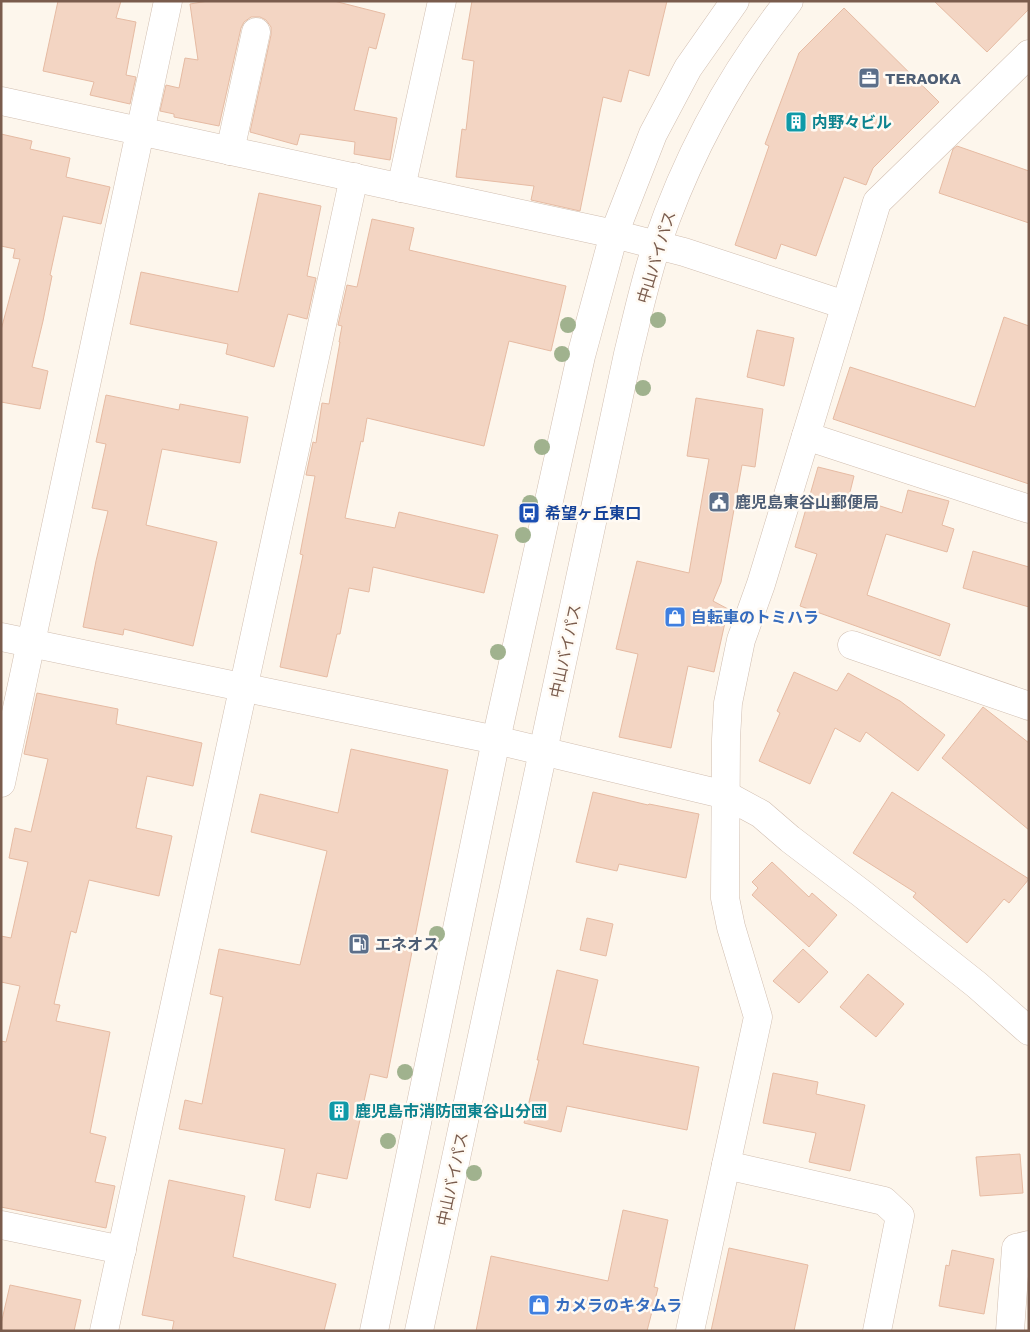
<svg xmlns="http://www.w3.org/2000/svg" width="1030" height="1332" font-family="'Work Sans','Noto Sans JP',sans-serif">
	<rect width="100%" height="100%" fill="#fdf6ec"/>
	<g fill="#f3d5c3" stroke="#e6bba3">
		<path d="M58,1H121L116,18L136,22L126,75L136,77L130,104L90,95L94,82L43,71Z"/>
		<path d="M208,1H334L385,14L376,49L369,47L354,110L397,118L390,160L354,154L355,142L300,134L297,145L250,132L271,35V27L266,20L260,17H251L244,22L241,28L219,126L174,117V114L160,111L166,85L179,88L185,58L198,60L190,4Z"/>
		<path d="M472,1H667L649,76L629,70L621,102L603,97L580,211L531,200L534,186L456,177L462,129L466,130L474,61L462,59Z"/>
		<path d="M934,1H1029V9L987,52Z"/>
		<path d="M844,8L939,102L873,168L866,185L844,177L816,256L781,244L776,259L735,245L769,146L765,144L799,53Z"/>
		<path d="M1,134L32,141L30,149L70,158L66,177L110,187L101,224L63,216L50,275L52,276L43,321L32,367L48,371L40,409L1,402V330L20,259L13,258L15,249L1,246Z"/>
		<path d="M957,146L1029,171V223L939,193L953,149Z"/>
		<path d="M259,193L321,206L307,276L316,278L307,319L288,314L274,367L226,354L228,344L130,324L141,272L238,292Z"/>
		<path d="M372,219L414,228L409,250L566,286L551,351L509,341L484,446L367,418L363,442L361,441L345,518L395,528L399,512L498,535L484,593L373,567L369,592L349,588L340,634H337L327,677L280,667L303,555L300,554L315,476L306,475L313,442L316,443L322,403L329,404L340,342H339L342,326L338,325L347,285L357,287Z"/>
		<path d="M1004,317L1029,326V484L833,419L850,367L975,407Z"/>
		<path d="M757,330L794,338L784,386L747,377Z"/>
		<path d="M106,395L179,410L180,404L248,417L240,463L162,449L146,525L217,542L193,646L124,629L123,635L83,627L96,561L108,511L92,508L106,444L96,442Z"/>
		<path d="M696,398L763,409L755,467L742,465L721,582L713,601L728,609L714,672L688,666L671,748L619,737L638,654L616,649L637,561L689,573L709,459L687,456Z"/>
		<path d="M818,467L854,476L849,496L902,513L908,490L949,501L942,525L954,529L947,552L886,534L867,595L950,624L940,656L800,606L817,554L795,547Z"/>
		<path d="M973,551L1029,567V607L963,588Z"/>
		<path d="M794,672L837,691L848,673L900,701L945,735L918,771L866,732L860,742L835,728L810,784L759,761L780,713L777,711Z"/>
		<path d="M37,693L118,709L116,724L202,743L193,786L147,776L136,828L172,836L159,896L89,880L76,933L71,931L54,1004L60,1005L56,1021L110,1032L90,1133L106,1137L95,1182L115,1186L106,1228L1,1207V1041L6,1042L20,986L1,982V936L11,938L28,862L9,858L15,828L31,832L48,759L24,754Z"/>
		<path d="M983,707L1029,743V830L942,758Z"/>
		<path d="M351,749L448,770L387,1078L370,1074L347,1179L317,1173L310,1208L275,1200L285,1149L179,1129L185,1100L202,1104L223,997L210,994L219,949L300,965L327,851L251,832L260,794L338,813Z"/>
		<path d="M593,792L648,805L649,804L699,814L686,878L619,864L617,871L576,862Z"/>
		<path d="M892,792L1029,879L1009,903L1004,899L967,943L913,897L916,893L853,853Z"/>
		<path d="M772,862L809,897L812,893L837,915L809,947L752,895L758,888L752,882Z"/>
		<path d="M587,918L613,924L606,956L580,950Z"/>
		<path d="M803,949L828,972L799,1003L773,981Z"/>
		<path d="M557,970L598,980L583,1044L699,1067L687,1130L567,1106L561,1132L524,1123L539,1060H537Z"/>
		<path d="M868,974L904,1004L876,1037L840,1007Z"/>
		<path d="M773,1073L818,1082L816,1094L865,1105L850,1171L809,1162L816,1133L763,1123Z"/>
		<path d="M1020,1154L1023,1193L980,1196L976,1157Z"/>
		<path d="M169,1180L245,1196L233,1257L336,1284L324,1331H172L174,1321L142,1315Z"/>
		<path d="M623,1210L668,1220L654,1287L658,1288L647,1331H476L491,1256L608,1281Z"/>
		<path d="M729,1248L808,1265L794,1331H711Z"/>
		<path d="M952,1250L994,1259L984,1314L939,1306L946,1265L949,1266Z"/>
		<path d="M10,1285L81,1300L74,1331H1V1324Z"/>
	</g>
	<g fill="none" stroke-linecap="round" stroke-linejoin="round">
		<g stroke="#d1beb0" stroke-width="29">
			<g id="minor">
				<path d="M1,101L614,234L684,252L845,305"/>
				<path d="M230,151L256,32"/>
				<path d="M401,188L442,1"/>
				<path d="M806,436L1029,509"/>
				<path d="M1,637L496,740"/>
				<path d="M852,645L1029,706"/>
				<path d="M1,783L168,1"/>
				<path d="M726,1165L884,1201L900,1216L877,1331"/>
				<path d="M1,1225L122,1250"/>
				<path d="M104,1331L354,177"/>
				<path d="M690,1331L758,1017L731,927L725,898L726,739L728,703L741,640L761,584L877,202L1029,54"/>
				<path d="M1010,1331L1016,1248L1029,1245"/>
			</g>
		</g>
		<g stroke="#d1beb0" stroke-width="29">
			<g id="tertiary">
				<path d="M496,740L726,795L761,814L790,839L861,893L977,985L1029,1031"/>
				<path d="M374,1331L496,740L581,356L614,234L653,134L688,68L735,1"/>
				<path d="M419,1331L628,354C637,318 645,280 657,244C687,156 731,74 789,1"/>
			</g>
		</g>
		<use href="#minor" stroke="#fff" stroke-width="28"/>
		<use href="#tertiary" stroke="#fff" stroke-width="28"/>
	</g>
	<g fill="#a0b28e">
		<circle cx="658" cy="320" r="8"/>
		<circle cx="568" cy="325" r="8"/>
		<circle cx="562" cy="354" r="8"/>
		<circle cx="643" cy="388" r="8"/>
		<circle cx="542" cy="447" r="8"/>
		<circle cx="530" cy="503" r="8"/>
		<circle cx="523" cy="535" r="8"/>
		<circle cx="498" cy="652" r="8"/>
		<circle cx="437" cy="934" r="8"/>
		<circle cx="405" cy="1072" r="8"/>
		<circle cx="388" cy="1141" r="8"/>
		<circle cx="474" cy="1173" r="8"/>
	</g>
	<defs>
		<g id="office-square" transform="scale(1.125)"><rect x="-9" y="-9" width="18" height="18" rx="4" fill="#5c6f8a" stroke="#fffaf3"/><path d="M-6-3h4V-5.5h4V-3h4V5H-6ZM-1-4.5V-3h2v-1.5ZM-6 0V1H6V0Z" fill="#fff"/></g>
		<g id="building-square" transform="scale(1.125)"><rect x="-9" y="-9" width="18" height="18" rx="4" fill="#0f9aa8" stroke="#fffaf3"/><path d="M-4-6H4V6H1V3H-1V6H-4ZM-2.5-4.3h1.7v1.8h-1.7ZM.8-4.3h1.7v1.8H.8ZM-2.5-1h1.7V.8h-1.7ZM.8-1h1.7V.8H.8Z" fill="#fff"/></g>
		<g id="civic-square" transform="scale(1.125)"><rect x="-9" y="-9" width="18" height="18" rx="4" fill="#5c6f8a" stroke="#fffaf3"/><path d="M-.6-6.5H3V-4.5H.6V-3L4-1V1h2V6H-6V1h2V-1L-.6-3ZM-1.2 2.5V6h2.4V2.5Z" fill="#fff"/></g>
		<g id="bus-square" transform="scale(1.125)"><rect x="-9" y="-9" width="18" height="18" rx="4" fill="#1a4fb4" stroke="#fffaf3"/><path d="M-5-6H5V4H4V6H2V4H-2V6H-4V4H-5ZM-3.5-4V0h7V-4ZM-3.5 1.2v1.5H-2V1.2ZM2 1.2v1.5H3.5V1.2Z" fill="#fff"/></g>
		<g id="shop-square" transform="scale(1.125)"><rect x="-9" y="-9" width="18" height="18" rx="4" fill="#3f7fe0" stroke="#fffaf3"/><path d="M-5-2.5h2.3a2.7 3.5 0 0 1 5.4 0H5L5.5 6h-11ZM-1.5-2.5h3a1.5 2.3 0 0 0-3 0Z" fill="#fff"/></g>
		<g id="fuel-square" transform="scale(1.125)"><rect x="-9" y="-9" width="18" height="18" rx="4" fill="#5c6f8a" stroke="#fffaf3"/><path d="M-5.5-6h7V0h2V4h1.3V-2.5L3-4.5l.8-.8L6-3V5H2.5V1h-1V6h-7ZM-4.2-4.7v3.2H.2V-4.7Z" fill="#fff"/></g>
	</defs>
	<g fill-rule="evenodd">
		<use href="#office-square" x="869" y="78"/>
		<use href="#building-square" x="796" y="122"/>
		<use href="#civic-square" x="719" y="502"/>
		<use href="#bus-square" x="529" y="513"/>
		<use href="#shop-square" x="675" y="617"/>
		<use href="#fuel-square" x="359" y="944"/>
		<use href="#building-square" x="339" y="1111"/>
		<use href="#shop-square" x="539" y="1305"/>
	</g>
	<g text-anchor="middle" stroke-width="5" stroke-linejoin="round" paint-order="stroke">
		<g font-size="16" font-weight="bold" fill="#4e5e75" stroke="#fffaf3" text-anchor="start">
			<text x="885" y="84">TERAOKA</text>
			<text x="735" y="508">鹿児島東谷山郵便局</text>
			<text x="375" y="950">エネオス</text>
		</g>
		<g font-size="16" font-weight="bold" fill="#0d838f" stroke="#fffaf3" text-anchor="start">
			<text x="812" y="128">内野々ビル</text>
			<text x="355" y="1117">鹿児島市消防団東谷山分団</text>
		</g>
		<g font-size="16" fill="#7a5c4d" stroke="#fffaf3">
			<text transform="translate(656 257) rotate(-73)" y="6">中山バイパス</text>
			<text transform="translate(565 651) rotate(-78)" y="6">中山バイパス</text>
			<text transform="translate(452 1179) rotate(-78)" y="6">中山バイパス</text>
		</g>
		<g font-size="16" font-weight="bold" fill="#164399" stroke="#fffaf3" text-anchor="start">
			<text x="545" y="519">希望ヶ丘東口</text>
		</g>
		<g font-size="16" font-weight="bold" fill="#366cbe" stroke="#fffaf3" text-anchor="start">
			<text x="691" y="623">自転車のトミハラ</text>
			<text x="555" y="1311">カメラのキタムラ</text>
		</g>
	</g>
	<rect width="1030" height="1332" fill="none" stroke="#7a5c4d" stroke-width="5"/>
</svg>
